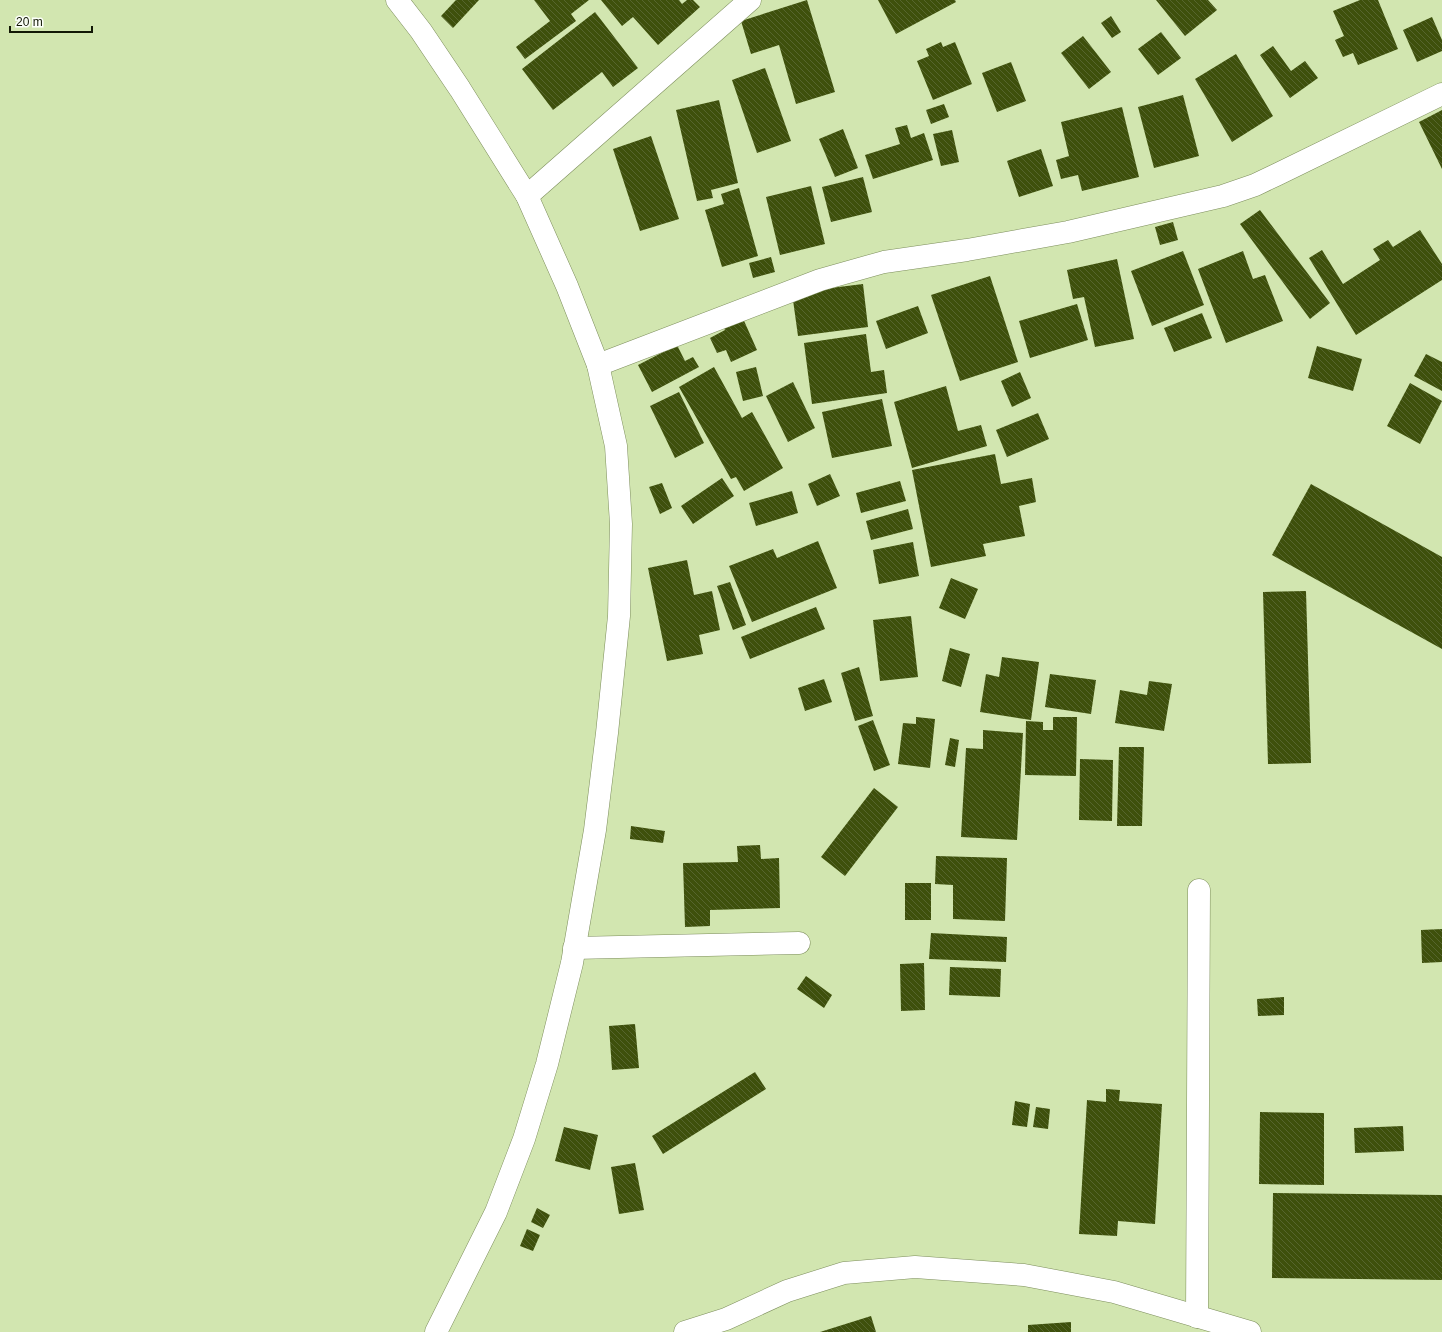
<svg xmlns="http://www.w3.org/2000/svg" width="1442" height="1332" font-family="Arial,sans-serif">
	<defs>
		<pattern id="building-back-hatch" width="6" height="6" patternUnits="userSpaceOnUse"><rect width="6" height="6" fill="#3e500c"/><path d="M-1 5l2 2M0 0l6 6M5-1l2 2" fill="none" stroke="#56652e"/></pattern>
	</defs>
	<rect width="100%" height="100%" fill="#d2e6b0"/>
	<g fill="url(#building-back-hatch)">
		<path d="M456,0H479L453,28L441,16Z"/>
		<path d="M534,0H589L571,14L576,21L525,59L516,47L550,21Z"/>
		<path d="M601,0H679L682,4L687,0H693L700,7L658,45L633,17L622,26Z"/>
		<path d="M807,0L835,92L796,104L779,45L751,54L741,21Z"/>
		<path d="M878,0H955L956,2L896,34Z"/>
		<path d="M1156,0H1208L1217,10L1185,36Z"/>
		<path d="M1360,0H1378L1398,49L1358,65L1353,53L1343,57L1335,40L1344,36L1333,11Z"/>
		<path d="M595,12L638,68L613,87L602,72L553,110L522,69Z"/>
		<path d="M1111,16L1121,32L1112,38L1101,23Z"/>
		<path d="M1432,17L1442,40V51L1417,62L1403,30Z"/>
		<path d="M1161,32L1181,58L1158,75L1138,49Z"/>
		<path d="M1083,36L1111,72L1089,89L1061,53Z"/>
		<path d="M941,42L943,47L955,42L972,84L933,100L917,61L929,56L926,49Z"/>
		<path d="M1273,46L1291,71L1305,61L1318,78L1290,98L1260,55Z"/>
		<path d="M1236,54L1273,116L1232,142L1195,79Z"/>
		<path d="M1011,62L1026,101L997,112L982,73Z"/>
		<path d="M765,68L791,141L757,153L732,80Z"/>
		<path d="M1183,95L1199,156L1154,168L1138,107Z"/>
		<path d="M719,100L738,183L711,190L713,198L697,201L676,110Z"/>
		<path d="M944,104L949,117L931,124L926,110Z"/>
		<path d="M1122,107L1139,177L1082,191L1078,175L1061,179L1056,160L1069,156L1061,122Z"/>
		<path d="M1442,110V169L1419,122Z"/>
		<path d="M907,125L911,138L924,133L933,160L873,179L865,155L900,144L895,128Z"/>
		<path d="M843,129L858,168L835,177L819,139Z"/>
		<path d="M952,130L959,162L941,166L933,134Z"/>
		<path d="M651,136L679,219L640,231L613,149Z"/>
		<path d="M1041,149L1053,186L1019,197L1007,161Z"/>
		<path d="M863,177L872,212L831,222L822,187Z"/>
		<path d="M811,186L825,244L780,255L766,197Z"/>
		<path d="M739,188L758,256L722,267L705,210L724,204L721,194Z"/>
		<path d="M1260,210L1330,303L1310,319L1240,224Z"/>
		<path d="M1173,222L1178,240L1160,245L1155,227Z"/>
		<path d="M1420,230L1442,264V280L1356,335L1309,258L1322,250L1343,284L1380,260L1373,249L1388,240L1393,247Z"/>
		<path d="M1183,251L1204,305L1152,326L1131,271Z"/>
		<path d="M1243,251L1253,279L1265,275L1283,321L1226,343L1198,269Z"/>
		<path d="M771,257L775,272L753,278L749,263Z"/>
		<path d="M1117,259L1134,339L1095,347L1084,297L1073,299L1067,270Z"/>
		<path d="M990,276L1018,362L960,381L931,295Z"/>
		<path d="M863,284L868,327L798,336L793,300L798,292Z"/>
		<path d="M1077,304L1088,340L1030,358L1019,321Z"/>
		<path d="M918,306L928,333L886,349L876,321Z"/>
		<path d="M1202,313L1212,338L1174,352L1164,328Z"/>
		<path d="M741,314L757,350L731,362L726,350L717,353L710,338L725,330L721,323Z"/>
		<path d="M866,334L871,372L884,370L887,393L812,404L804,343Z"/>
		<path d="M677,345L685,361L693,357L699,367L652,392L638,365Z"/>
		<path d="M1317,346L1362,359L1353,391L1308,378Z"/>
		<path d="M1426,354L1442,362V391L1414,376Z"/>
		<path d="M714,367L742,418L752,412L783,468L744,491L736,477L731,479L679,387Z"/>
		<path d="M756,367L763,396L743,401L736,372Z"/>
		<path d="M1020,372L1031,398L1012,407L1001,381Z"/>
		<path d="M793,382L815,428L788,442L766,396Z"/>
		<path d="M1410,383L1442,401L1420,444L1387,426Z"/>
		<path d="M946,386L958,431L981,425L987,446L912,468L894,402Z"/>
		<path d="M679,392L704,443L675,458L650,406Z"/>
		<path d="M882,399L892,446L832,458L822,412Z"/>
		<path d="M1038,413L1049,439L1007,457L996,430Z"/>
		<path d="M995,454L1001,484L1032,478L1036,502L1019,506L1025,536L983,544L986,556L931,567L912,470Z"/>
		<path d="M830,474L840,496L817,506L808,484Z"/>
		<path d="M722,478L734,496L693,524L681,506Z"/>
		<path d="M900,481L906,501L861,513L856,493Z"/>
		<path d="M662,483L672,508L660,514L649,487Z"/>
		<path d="M1311,484L1442,557V649L1272,555Z"/>
		<path d="M792,491L798,513L756,526L749,503Z"/>
		<path d="M908,509L913,529L871,540L866,521Z"/>
		<path d="M818,541L837,588L752,622L729,566L773,549L777,558Z"/>
		<path d="M913,542L919,576L879,584L873,550Z"/>
		<path d="M687,560L694,595L712,591L720,630L699,635L703,654L667,661L648,568Z"/>
		<path d="M951,578L978,589L965,619L939,608Z"/>
		<path d="M730,582L746,625L733,630L717,586Z"/>
		<path d="M1306,591L1311,763L1268,764L1263,592Z"/>
		<path d="M816,607L825,629L750,659L741,637Z"/>
		<path d="M911,616L918,677L880,681L873,620Z"/>
		<path d="M950,648L970,654L961,687L942,681Z"/>
		<path d="M1002,657L1039,662L1031,720L980,712L986,674L999,677Z"/>
		<path d="M859,667L873,716L855,721L841,673Z"/>
		<path d="M1050,674L1096,680L1091,714L1045,707Z"/>
		<path d="M824,679L832,702L805,711L798,688Z"/>
		<path d="M1149,681L1172,684L1164,731L1115,723L1120,690L1147,695Z"/>
		<path d="M916,717L935,719L930,768L898,764L903,723L916,724Z"/>
		<path d="M1053,717H1077L1076,776L1025,775L1026,721L1043,722V730H1053Z"/>
		<path d="M873,720L890,765L874,771L858,726Z"/>
		<path d="M983,730L1023,733L1017,840L961,837L966,748L983,749Z"/>
		<path d="M950,738L959,740L955,767L945,765Z"/>
		<path d="M1119,747H1144L1142,826H1117Z"/>
		<path d="M1080,759L1113,760L1112,821L1079,820Z"/>
		<path d="M874,788L898,807L845,876L821,857Z"/>
		<path d="M631,826L665,831L663,843L630,839Z"/>
		<path d="M760,845L761,859L779,858L780,908L710,910V926L685,927L683,863L738,862L737,846Z"/>
		<path d="M936,856L1007,858L1005,921L953,919V885L935,884Z"/>
		<rect x="905" y="883" width="26" height="37"/>
		<path d="M1442,929V962L1422,963L1421,930Z"/>
		<path d="M931,933L1007,937L1006,962L929,959Z"/>
		<path d="M924,963L925,1010L901,1011L900,964Z"/>
		<path d="M950,967L1001,969L1000,997L949,995Z"/>
		<path d="M806,976L832,995L824,1008L797,989Z"/>
		<path d="M1284,997V1015L1258,1016L1257,999Z"/>
		<path d="M635,1024L639,1068L612,1070L609,1026Z"/>
		<path d="M755,1072L766,1089L663,1154L652,1136Z"/>
		<path d="M1106,1089L1120,1090L1119,1101L1162,1104L1155,1224L1118,1221L1117,1236L1079,1234L1087,1100L1106,1102Z"/>
		<path d="M1015,1101L1030,1104L1027,1127L1012,1125Z"/>
		<path d="M1036,1107L1050,1109L1048,1129L1033,1127Z"/>
		<path d="M1260,1112L1324,1113V1185L1259,1184Z"/>
		<path d="M1403,1126L1404,1151L1355,1153L1354,1128Z"/>
		<path d="M564,1127L598,1135L590,1170L555,1161Z"/>
		<path d="M635,1163L644,1210L619,1214L611,1167Z"/>
		<path d="M1273,1193L1442,1195V1280L1272,1278Z"/>
		<path d="M537,1208L550,1215L543,1228L531,1222Z"/>
		<path d="M527,1229L540,1235L533,1251L520,1246Z"/>
		<path d="M871,1316L876,1332H820Z"/>
		<path d="M1071,1322V1332H1028V1325Z"/>
	</g>
	<g fill="none" stroke-linecap="round" stroke-linejoin="round">
		<g stroke="#7d8e5c" stroke-width="23">
			<g id="minor">
				<path d="M397,0L421,31L460,89L527,196L567,286L598,365L616,446L621,524L619,616L607,733L595,830L572,963L547,1064L524,1139L496,1212L436,1332"/>
				<path d="M527,196L750,0"/>
				<path d="M598,365L820,280L884,262L967,250L1068,232L1223,196L1255,185L1276,175L1442,94"/>
				<path d="M574,948L799,943"/>
				<path d="M1197,1317L1199,890"/>
				<path d="M685,1332L726,1319L787,1291L844,1273L915,1267L1024,1275L1114,1292L1250,1332"/>
			</g>
		</g>
		<use href="#minor" stroke="#fff" stroke-width="22"/>
	</g>
	<path d="M10 26v6h82v-6" fill="none" stroke="#121805" stroke-width="2"/>
	<text x="16" y="26" font-size="12" fill="#121805" stroke="#fcfff9" stroke-width="3" paint-order="stroke">20 m</text>
</svg>
